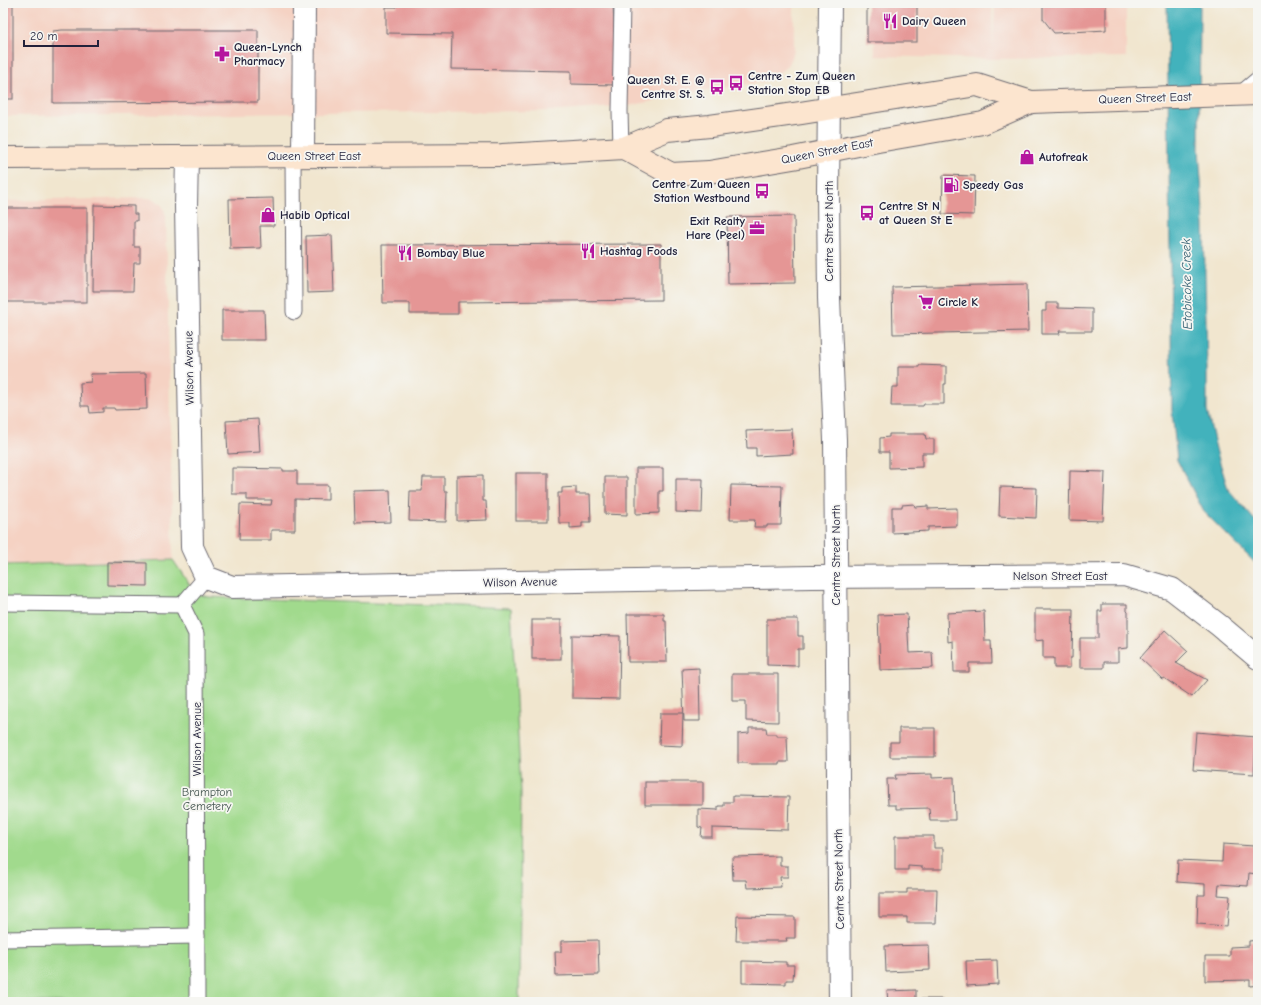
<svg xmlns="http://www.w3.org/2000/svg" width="1261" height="1005" font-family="'Comic Neue',sans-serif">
	<rect width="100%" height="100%" fill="#f6f6f2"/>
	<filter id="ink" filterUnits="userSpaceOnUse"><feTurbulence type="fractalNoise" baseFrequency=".025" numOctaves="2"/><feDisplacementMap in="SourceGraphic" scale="8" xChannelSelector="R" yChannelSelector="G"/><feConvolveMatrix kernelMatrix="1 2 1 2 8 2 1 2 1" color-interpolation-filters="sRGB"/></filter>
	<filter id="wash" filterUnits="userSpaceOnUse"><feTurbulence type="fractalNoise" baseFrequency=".012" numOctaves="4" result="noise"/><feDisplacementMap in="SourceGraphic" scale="16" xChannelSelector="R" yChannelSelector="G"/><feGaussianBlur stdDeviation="0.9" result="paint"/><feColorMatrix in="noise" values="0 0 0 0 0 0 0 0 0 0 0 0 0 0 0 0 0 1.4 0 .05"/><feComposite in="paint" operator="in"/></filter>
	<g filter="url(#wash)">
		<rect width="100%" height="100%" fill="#f1e6cf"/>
		<g fill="#f5d2c3">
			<path d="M3,3H794V51L791,60L785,68L770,79L763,82L700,91L629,106L561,111L3,116Z"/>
			<path d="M874,3H992L993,49L995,3H1126V57L993,59L875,56Z"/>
			<path d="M148,198L154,199L160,203L164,209L166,217L173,560L3,565V201Z"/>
		</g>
		<path fill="#a1da8d" stroke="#627e64" d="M173,560L195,593L209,597L511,608L521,792L519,1002H3V565Z"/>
		<path fill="#42b2bc" stroke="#326a7c" d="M1167,3H1200L1199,149L1204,226L1207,370V411L1217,453L1228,489L1258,524V566L1204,512L1177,460L1172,411Z"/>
		<g id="blocks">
			<g fill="#e59695">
				<rect x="3" y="3" width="10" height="96"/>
				<path d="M397,3H613L615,51L614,85L571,84V71L451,69L452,34L386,33V7H397Z"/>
				<rect x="867" y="3" width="50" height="39"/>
				<path d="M1043,3H1106V30L1054,33L1043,19Z"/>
				<path d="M62,30H258V102L53,103V31Z"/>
				<path d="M943,175L975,176L974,215L942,214Z"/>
				<path d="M273,198L274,226H260L261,248L230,249L229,199Z"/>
				<path d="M94,205L134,206V214H137V221H134V247H140V263H134L133,291H93Z"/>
				<rect x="3" y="208" width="84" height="94"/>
				<path d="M794,216L795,283L728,284L727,217Z"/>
				<path d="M332,235L334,292L307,293L306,236Z"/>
				<path d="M661,244V300L458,302V314H410V303H383L382,245Z"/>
				<path d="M1027,284L1028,331L893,334L892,287Z"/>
				<path d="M1046,303H1058V308L1092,309V331H1059L1060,334H1042V311H1046Z"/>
				<path d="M222,310H264L265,340H222Z"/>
				<path d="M919,365L946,366V384H944V404H924L923,406H891L892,387H898V367H919Z"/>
				<path d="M146,373L147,409L115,410L114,408H103V412L90,413L89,406H81L80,383L91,382L90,374Z"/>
				<path d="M258,419L260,452L228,454L226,421Z"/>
				<path d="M792,429L793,454L756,456V448H747L746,431Z"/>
				<path d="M889,434H925L926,439H934V453H922V467L889,468V452H880V438L889,437Z"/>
				<path d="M232,468L283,469V471H297V485H328V500L295,499V530H271V540H239L240,504L271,505L272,500H247V494H232Z"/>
				<path d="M636,468H663V491H659V513L636,514Z"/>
				<path d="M1070,471L1105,472L1103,521L1069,520Z"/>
				<rect x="516" y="473" width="32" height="48"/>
				<path d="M483,475V501H486L487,520L457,521V476Z"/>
				<path d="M423,477H444V491H447L446,522L409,521L410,491H422Z"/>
				<path d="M605,477H627V515L605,514Z"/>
				<path d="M676,479H703L702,513L676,512Z"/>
				<path d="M731,485L782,486L781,525H767V527H754L755,520H730Z"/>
				<path d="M576,487V494H590L591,522H582V527L570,528V523H559L558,493H562V488Z"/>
				<path d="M1000,487L1037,488L1036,518L999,516Z"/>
				<path d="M390,490L391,522L355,523L354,491Z"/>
				<path d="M914,504L915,507L928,506V509L957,508V526L928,527V531L892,533V507H902V505Z"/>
				<path d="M107,562L147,563V586L107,585Z"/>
				<path d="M1102,604H1127V611L1128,612V648L1118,649V662H1104V668H1080V638H1098V611H1102Z"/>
				<path d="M1035,609H1073L1072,658H1070V668H1054V658H1043V640L1035,641Z"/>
				<path d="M984,611L985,641H991L992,663H969V672H954L953,641L948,642L947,613Z"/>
				<path d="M627,614H664V621H666L667,662H628Z"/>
				<path d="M907,614L909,653L932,652L933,668L880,670L878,615Z"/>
				<path d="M767,619H798V636H803V649H798V666L767,665Z"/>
				<rect x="532" y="620" width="29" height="39"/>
				<path d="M1165,630L1188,651L1176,663L1207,680L1192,697L1164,678L1162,679L1140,658Z"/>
				<path d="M572,635L620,636L619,699L572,698Z"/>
				<path d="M699,668L700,721H684L682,669Z"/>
				<path d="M732,674H778V722L746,721V701H732Z"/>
				<path d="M660,713H683L682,746L659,745Z"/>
				<path d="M749,728H766L767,734H777V736H787L788,762H779V764H748L747,763H738V734L749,733Z"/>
				<path d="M899,728H935V757H890V742H899Z"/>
				<path d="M1196,732L1256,737L1254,774L1193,770Z"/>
				<path d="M932,774V778L954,777L955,820H930L929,808L896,809V805H888L887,779H896L895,775Z"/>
				<rect x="645" y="782" width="58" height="23"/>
				<path d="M733,796L789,797L788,830L712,828V837H701L702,828L698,827V809L718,810V806H724V802H733Z"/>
				<path d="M895,836H934V848H943V869H922V867L908,866V870H895Z"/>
				<path d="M1223,844L1254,846V858H1258L1257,874L1249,873L1248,886L1219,884L1218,895L1230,896L1227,926L1197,924L1198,895H1205V884L1177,882L1178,860L1222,862Z"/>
				<path d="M780,856V866H788V877H780L781,887L747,888L746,880H733L732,857Z"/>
				<path d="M907,889H937L936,923H907V917H879V893H907Z"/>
				<path d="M737,916L795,917V938H786L787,941H736Z"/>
				<path d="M598,940L599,975L556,976L555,952H561V941Z"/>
				<path d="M1258,940V985L1250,986V980L1205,981V956H1230V947L1249,946V941Z"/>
				<path d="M929,945L930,970L886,972L885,946Z"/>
				<path d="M997,960L998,984L967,986L966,961Z"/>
				<path d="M742,961L786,962V965H794L793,980H786V984L742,983Z"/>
				<path d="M916,990V999H943V1002H888L887,991Z"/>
			</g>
		</g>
	</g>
	<g filter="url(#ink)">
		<use href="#blocks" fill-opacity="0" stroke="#6a676f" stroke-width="1"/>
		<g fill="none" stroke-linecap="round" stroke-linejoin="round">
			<g stroke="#6a676f" stroke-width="17">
				<g id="service">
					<path d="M1239,95L1258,79"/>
					<path d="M621,148L620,111L622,3"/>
					<path d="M293,156L294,312"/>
					<path d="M3,603L182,605"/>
					<path d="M182,605L196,634L197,1002"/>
					<path d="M182,605L206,577"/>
					<path d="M3,939L197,936"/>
				</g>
			</g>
			<g stroke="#6a676f" stroke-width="24">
				<g id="minor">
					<path d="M303,155L304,3"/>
					<path d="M187,157L186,207L192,547L206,577L232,587L811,577L1124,575L1172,589L1220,626L1258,658"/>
				</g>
			</g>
			<g stroke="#6a676f" stroke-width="24">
				<path id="tertiary" d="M830,3L828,192L829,298L835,440L840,1002"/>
			</g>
			<g stroke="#6a676f" stroke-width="24">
				<g id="secondary">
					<path d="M624,148L671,174L709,172L793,158L878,141L983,123L1031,102"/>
					<path d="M3,158L502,155L624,148L667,130L710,126L801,113L977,85L1031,102L1258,94"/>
				</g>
			</g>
			<use href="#service" stroke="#fff" stroke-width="15"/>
			<use href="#minor" stroke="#fff" stroke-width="22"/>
			<use href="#tertiary" stroke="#fff" stroke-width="22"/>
			<use href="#secondary" stroke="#fce5cf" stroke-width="22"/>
		</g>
	</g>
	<defs>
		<g id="restaurant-bare" transform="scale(1.2)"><path d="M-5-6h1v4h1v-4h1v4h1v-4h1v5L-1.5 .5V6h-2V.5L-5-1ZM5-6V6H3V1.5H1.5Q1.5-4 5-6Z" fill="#b5179e" stroke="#f6f6f2" stroke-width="2.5" paint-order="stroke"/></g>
		<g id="pharmacy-bare" transform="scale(1.2)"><path d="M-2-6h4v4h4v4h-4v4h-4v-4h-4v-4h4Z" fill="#b5179e" stroke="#f6f6f2" stroke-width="2.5" paint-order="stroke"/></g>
		<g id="bus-bare" transform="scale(1.2)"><path d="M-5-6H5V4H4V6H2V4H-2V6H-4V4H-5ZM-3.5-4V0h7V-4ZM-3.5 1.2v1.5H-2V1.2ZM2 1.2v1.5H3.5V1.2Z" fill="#b5179e" stroke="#f6f6f2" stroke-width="2.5" paint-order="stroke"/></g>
		<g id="shop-bare" transform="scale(1.2)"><path d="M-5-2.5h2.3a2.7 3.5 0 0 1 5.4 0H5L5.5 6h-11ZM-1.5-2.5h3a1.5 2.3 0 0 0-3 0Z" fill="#b5179e" stroke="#f6f6f2" stroke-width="2.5" paint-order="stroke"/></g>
		<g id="fuel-bare" transform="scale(1.2)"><path d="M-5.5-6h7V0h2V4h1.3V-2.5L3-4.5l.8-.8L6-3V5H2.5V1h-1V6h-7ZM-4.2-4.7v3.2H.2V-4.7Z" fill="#b5179e" stroke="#f6f6f2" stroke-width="2.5" paint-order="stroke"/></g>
		<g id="office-bare" transform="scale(1.2)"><path d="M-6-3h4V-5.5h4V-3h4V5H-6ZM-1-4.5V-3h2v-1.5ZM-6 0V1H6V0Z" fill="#b5179e" stroke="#f6f6f2" stroke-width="2.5" paint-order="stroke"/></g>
		<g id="supermarket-bare" transform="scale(1.2)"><path d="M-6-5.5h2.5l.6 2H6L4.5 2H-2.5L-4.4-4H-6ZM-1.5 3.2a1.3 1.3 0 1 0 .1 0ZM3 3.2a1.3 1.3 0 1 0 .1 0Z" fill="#b5179e" stroke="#f6f6f2" stroke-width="2.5" paint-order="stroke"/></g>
	</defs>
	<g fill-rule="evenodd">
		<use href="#restaurant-bare" x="890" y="21"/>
		<use href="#pharmacy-bare" x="222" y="54"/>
		<use href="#bus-bare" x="736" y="83"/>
		<use href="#bus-bare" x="717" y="87"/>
		<use href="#shop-bare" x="1027" y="157"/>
		<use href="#fuel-bare" x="951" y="185"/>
		<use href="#bus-bare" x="762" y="191"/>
		<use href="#bus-bare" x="867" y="213"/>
		<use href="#shop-bare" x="268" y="215"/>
		<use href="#office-bare" x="757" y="228"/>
		<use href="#restaurant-bare" x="588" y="251"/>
		<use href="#restaurant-bare" x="405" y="253"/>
		<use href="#supermarket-bare" x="926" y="302"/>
	</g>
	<g text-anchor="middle" stroke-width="3.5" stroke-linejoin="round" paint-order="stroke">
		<g font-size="12" font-weight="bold" fill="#22223b" stroke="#f6f6f2" text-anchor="start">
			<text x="902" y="25">Dairy Queen</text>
			<text x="234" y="51">Queen-Lynch<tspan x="234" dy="14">Pharmacy</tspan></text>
			<text x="748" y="80">Centre - Zum Queen<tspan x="748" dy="14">Station Stop EB</tspan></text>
			<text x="705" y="84" text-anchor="end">Queen St. E. @<tspan x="705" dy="14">Centre St. S.</tspan></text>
			<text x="1039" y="161">Autofreak</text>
			<text x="750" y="188" text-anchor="end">Centre Zum Queen<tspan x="750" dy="14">Station Westbound</tspan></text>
			<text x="963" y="189">Speedy Gas</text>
			<text x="879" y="210">Centre St N<tspan x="879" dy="14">at Queen St E</tspan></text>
			<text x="280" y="219">Habib Optical</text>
			<text x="745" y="225" text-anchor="end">Exit Realty<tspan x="745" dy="14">Hare (Peel)</tspan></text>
			<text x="600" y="255">Hashtag Foods</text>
			<text x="417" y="257">Bombay Blue</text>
			<text x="938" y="306">Circle K</text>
		</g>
		<g font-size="12" fill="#22223b" stroke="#f6f6f2">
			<text transform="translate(1145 98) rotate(-2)" y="4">Queen Street East</text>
			<text transform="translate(827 151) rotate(-11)" y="4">Queen Street East</text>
			<text x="314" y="160">Queen Street East</text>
			<text transform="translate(829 231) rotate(-90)" y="4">Centre Street North</text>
			<text transform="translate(189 368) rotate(-91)" y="4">Wilson Avenue</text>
			<text transform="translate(836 555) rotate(-90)" y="4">Centre Street North</text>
			<text x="1060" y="580">Nelson Street East</text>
			<text transform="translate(520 582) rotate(-1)" y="4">Wilson Avenue</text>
			<text transform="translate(197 739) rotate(-90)" y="4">Wilson Avenue</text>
			<text transform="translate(839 879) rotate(-91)" y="4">Centre Street North</text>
		</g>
		<g font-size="12" fill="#485954" stroke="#f6f6f2">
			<text x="207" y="796">Brampton<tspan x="207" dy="14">Cemetery</tspan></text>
		</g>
		<g font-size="13" font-style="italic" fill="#2f5c6f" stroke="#f6f6f2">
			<text transform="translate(1186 284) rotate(-91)" y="5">Etobicoke Creek</text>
		</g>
	</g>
	<rect width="1261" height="1005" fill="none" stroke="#f6f6f2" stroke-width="16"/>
	<path d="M24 40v6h74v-6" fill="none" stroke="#22223b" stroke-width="2"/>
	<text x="30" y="40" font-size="12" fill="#22223b" stroke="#f6f6f2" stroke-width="3" paint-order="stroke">20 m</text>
</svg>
